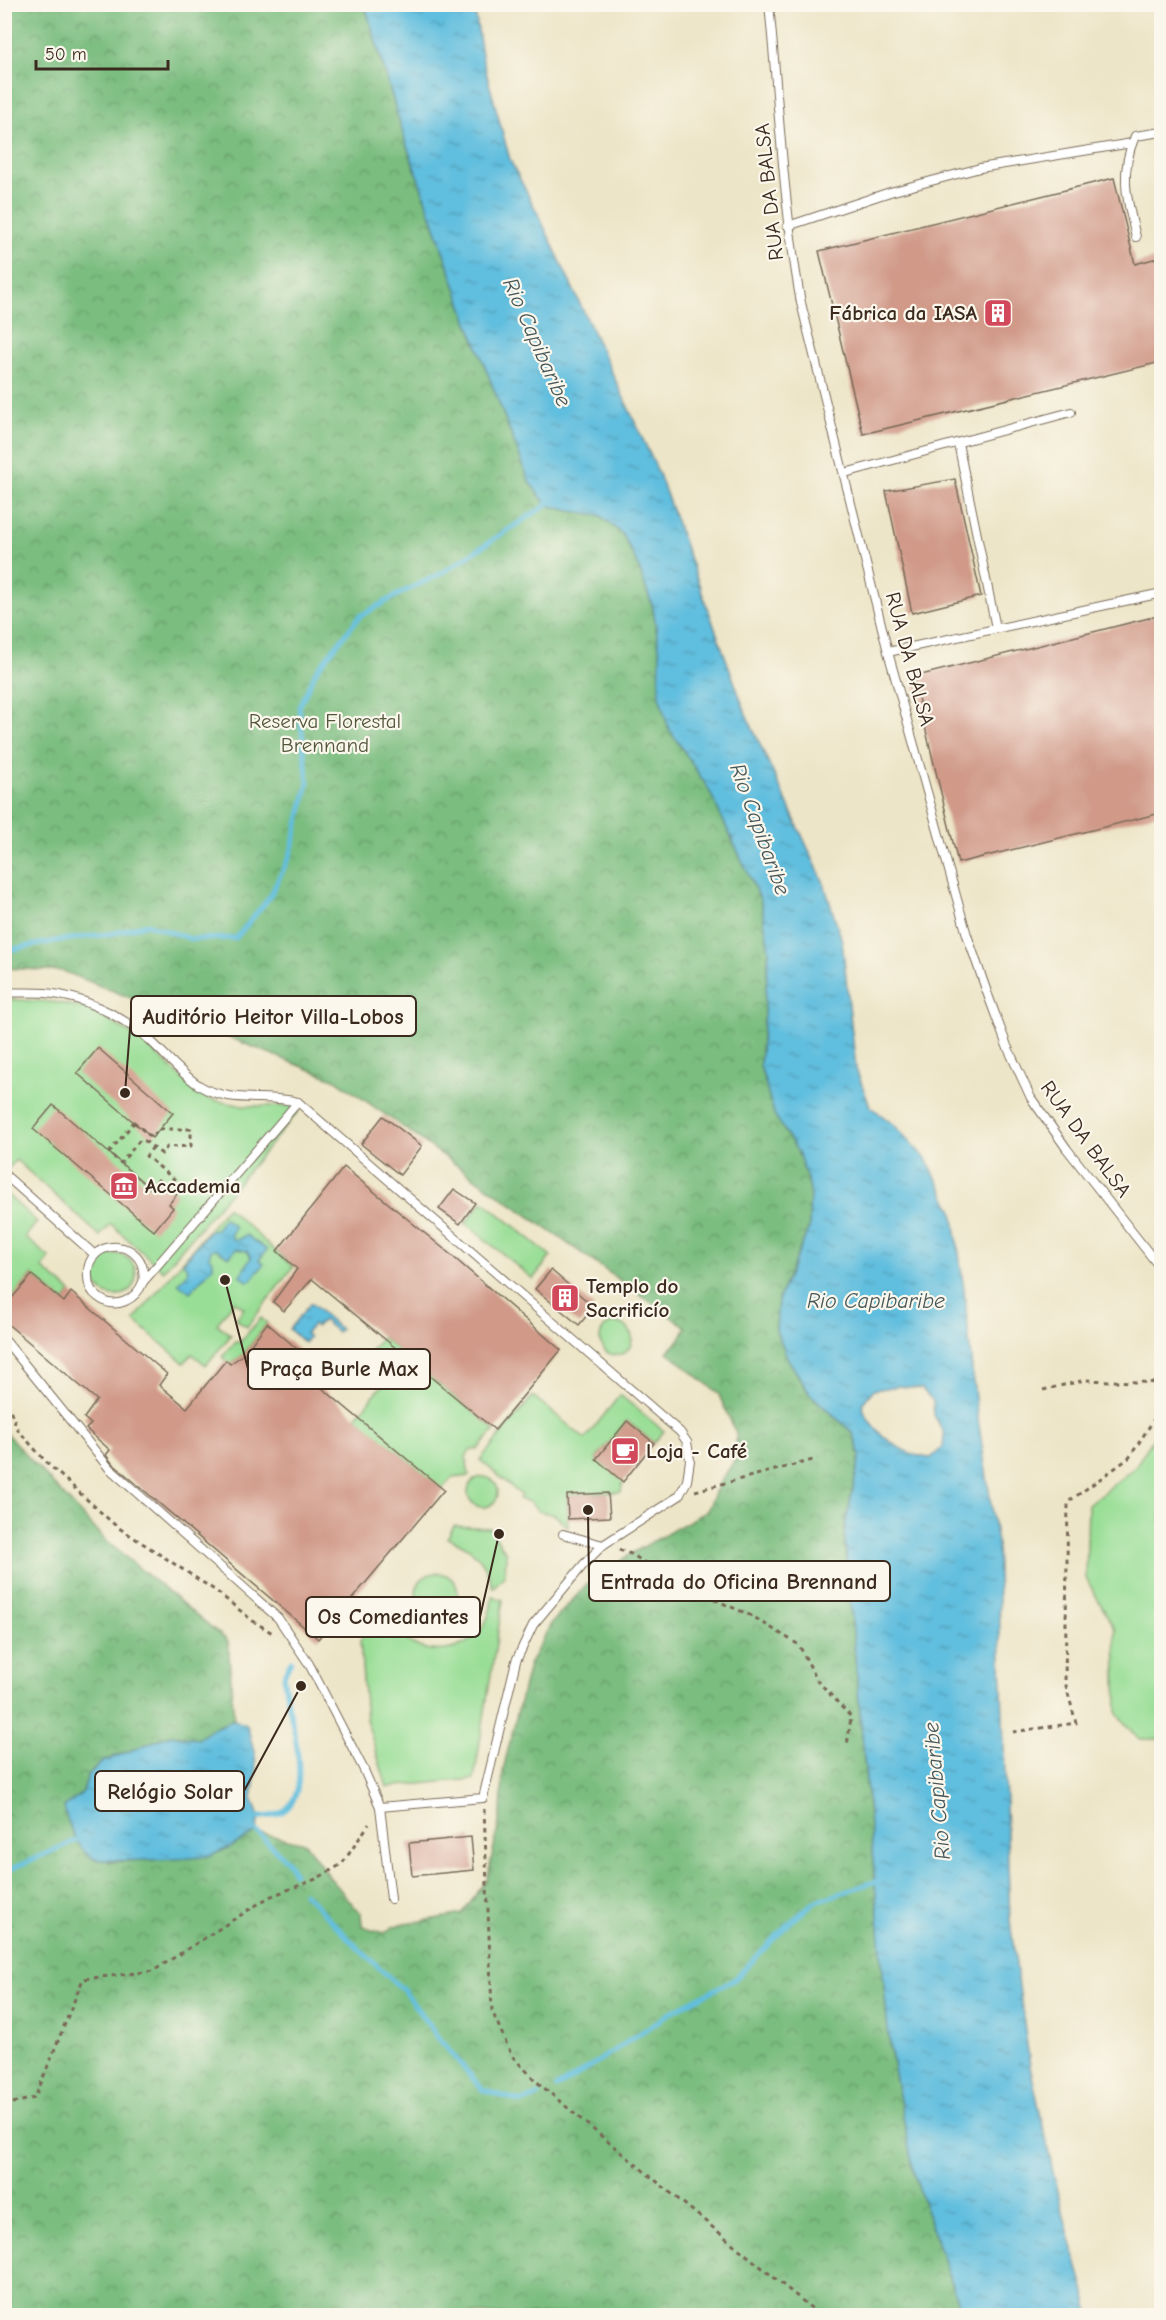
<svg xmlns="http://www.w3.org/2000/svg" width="1166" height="2320" font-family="'Comic Neue',sans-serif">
	<defs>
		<pattern id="forest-crowns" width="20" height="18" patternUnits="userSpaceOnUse" patternTransform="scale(1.5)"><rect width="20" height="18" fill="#7abd7f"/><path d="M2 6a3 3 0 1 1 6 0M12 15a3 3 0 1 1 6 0" fill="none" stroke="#659a67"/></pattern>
		<pattern id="water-ripples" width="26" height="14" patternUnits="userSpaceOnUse" patternTransform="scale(1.5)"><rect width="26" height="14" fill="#60bede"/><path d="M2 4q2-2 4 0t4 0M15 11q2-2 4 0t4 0" fill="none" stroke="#509bb3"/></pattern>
	</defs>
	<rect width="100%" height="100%" fill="#fbf7ec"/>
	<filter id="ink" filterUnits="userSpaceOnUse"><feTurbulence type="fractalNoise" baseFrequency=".0167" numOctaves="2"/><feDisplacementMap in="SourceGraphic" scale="12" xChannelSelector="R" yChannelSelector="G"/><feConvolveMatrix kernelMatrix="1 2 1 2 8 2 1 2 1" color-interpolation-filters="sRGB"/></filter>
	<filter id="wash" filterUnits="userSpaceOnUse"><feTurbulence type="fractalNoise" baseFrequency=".008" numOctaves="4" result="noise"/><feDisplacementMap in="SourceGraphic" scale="24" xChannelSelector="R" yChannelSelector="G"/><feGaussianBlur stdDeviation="1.35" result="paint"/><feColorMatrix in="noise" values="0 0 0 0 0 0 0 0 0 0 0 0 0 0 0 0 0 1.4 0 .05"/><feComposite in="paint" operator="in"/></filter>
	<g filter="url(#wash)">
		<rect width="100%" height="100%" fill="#ede5c7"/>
		<g fill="#99de96" stroke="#6a845a" stroke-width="1.5">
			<path d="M4,999L54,1002L90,1009L141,1040L183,1079L208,1099L243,1106H292L299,1111L163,1271L111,1224L100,1236L16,1160L8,1169L5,1166Z"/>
			<path d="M4,1192L37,1222L25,1237L50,1258L42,1268L71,1292L64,1302L32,1275L5,1307Z"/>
			<path d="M483,1201L551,1256L533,1279L465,1223Z"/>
			<path d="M227,1207L293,1267L247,1327L236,1319L244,1308L234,1301L217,1324L231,1335L206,1365L192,1354L184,1363L134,1320Z"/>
			<circle cx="115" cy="1275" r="21"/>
			<path d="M261,1318L267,1323L244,1354L230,1364L222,1357L236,1341L239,1343Z"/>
			<circle cx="616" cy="1339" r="16"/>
			<path d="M382,1337L495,1430L478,1449L470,1450L466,1457L469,1476L452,1478L442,1489L356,1417L393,1372L370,1352Z"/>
			<path d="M620,1395L664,1431L654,1443L627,1421L596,1459L623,1481L621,1492L567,1495L568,1527L555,1515L538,1511L530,1502L519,1499L521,1495L480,1460L533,1396L585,1439Z"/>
			<path d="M1161,1426V1739H1138L1117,1714L1115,1630L1086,1578L1088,1505L1135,1467Z"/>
			<circle cx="483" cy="1492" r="15"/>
			<path d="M454,1526L490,1528L506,1553L505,1575L493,1588C487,1561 473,1547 447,1538Z"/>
			<circle cx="437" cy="1594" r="21"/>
			<path d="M492,1596L503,1600L474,1779L387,1787L366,1719L360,1640L384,1612C409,1671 490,1659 492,1596Z"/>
		</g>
		<path fill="url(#forest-crowns)" stroke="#5a744e" stroke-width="1.5" d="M5,5H365L405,140L466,317L530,483L547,505L571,511L600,515L623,535L638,565L653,608L660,655L659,695L668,727L708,788L761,901L769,950L760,1065L774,1114L798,1152L810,1188L809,1227L778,1301L776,1330L788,1359L809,1394L853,1433L860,1456L844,1531L889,2042L914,2174L962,2315H5V1432L105,1540L228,1641L234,1720L214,1728L198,1739L170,1735L102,1762L88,1775L83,1792L64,1807L109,1862L206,1856L256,1832L305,1843L326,1873L361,1914L362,1925L371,1930L385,1933L394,1926L462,1914L487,1880L501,1813L503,1770L529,1665L551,1624L586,1585L631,1554L707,1511L719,1484L737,1457L736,1433L718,1393L667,1352L679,1340L686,1327L336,1080L63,971L5,968Z"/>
		<g fill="url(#water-ripples)" stroke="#4e747e" stroke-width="1.5" fill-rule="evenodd">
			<path d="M365,5H474L483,61L510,160L541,220L659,474L746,714L823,881L842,941L856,1069L870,1106L895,1126L926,1159L953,1211L964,1290L975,1399L997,1544L1010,1921L1030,2066L1057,2191L1091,2315H962L914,2174L889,2042L844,1531L860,1456L853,1433L810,1394L788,1359L776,1330L778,1301L809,1228L810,1188L798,1152L774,1114L760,1065L769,950L761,901L708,788L668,727L659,695L660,655L653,608L638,565L623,535L600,515L571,511L547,505L530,483L466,317L405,140ZM899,1386L922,1389L933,1401L934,1415L944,1433L943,1447L931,1458C904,1457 868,1430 862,1404L873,1390Z"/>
			<path d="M224,1218L235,1227L231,1234L232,1239L237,1240L246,1235L267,1250L259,1260L264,1264L250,1281H247L240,1275L251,1258L247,1251L236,1249L229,1257L216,1249L211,1250L209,1257L213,1262V1267L190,1292L178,1283L187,1274L188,1269L183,1263L208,1232L216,1229Z"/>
			<path d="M311,1303L340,1329L337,1332L323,1320L316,1327L313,1325L305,1334L309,1337L304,1343L289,1329Z"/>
			<path d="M234,1720L247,1725L255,1755L256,1772L252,1798L259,1817L256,1832C242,1841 223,1852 207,1856C195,1859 100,1863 92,1858C78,1850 67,1822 64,1807L83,1792L88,1775L102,1762L170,1735L198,1739L214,1728Z"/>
		</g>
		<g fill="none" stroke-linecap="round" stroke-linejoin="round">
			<g stroke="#60bede" stroke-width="5">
				<path d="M4,951L55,941L115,933L147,924L191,939L236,938L269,898L290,856L308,783L299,707L316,671L360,616L401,593L442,573L551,502"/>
				<path d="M259,1817C329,1819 286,1715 284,1678C284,1672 289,1666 291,1661"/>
				<path d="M251,1826L287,1861L294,1873"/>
				<path d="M4,1872L77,1840"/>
				<path d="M304,1893L359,1949L404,1991L439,2039L483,2090L522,2102L539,2095"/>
				<path d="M556,2087L570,2080L673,2011L735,1979L784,1928L814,1902L880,1880"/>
			</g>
		</g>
		<g id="blocks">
			<g fill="#d09988">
				<path d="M1114,178L1135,264L1161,257V362L863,434L819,251Z"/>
				<path d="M955,479L981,596L912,613L886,491Z"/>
				<path d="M1161,615V813L958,863L913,677Z"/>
				<path d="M98,1048L173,1113L152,1138L77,1073Z"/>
				<path d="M53,1105L151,1189L158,1179L177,1194L169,1204L173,1208L154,1231L33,1129Z"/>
				<path d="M383,1116L422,1146L400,1175L361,1144Z"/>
				<path d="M344,1167L444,1249L561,1350L495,1430L312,1279L284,1311L273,1302L297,1269L277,1251Z"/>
				<path d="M454,1189L475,1203L460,1224L439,1209Z"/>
				<path d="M551,1270L594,1307L579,1325L535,1289Z"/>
				<path d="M32,1275L64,1302L71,1292L167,1374L159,1385L187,1408L226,1360L230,1364L244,1354L267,1323L323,1371L315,1382L444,1490L318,1639L112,1463L106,1455L110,1450L86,1429L91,1424L84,1418L97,1400L4,1321V1307Z"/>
				<path d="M627,1421L654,1443L623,1482L596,1459Z"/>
				<path d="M608,1493L610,1517L568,1519L567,1495Z"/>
				<path d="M471,1837L474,1870L412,1876L409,1843Z"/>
			</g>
		</g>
	</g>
	<g filter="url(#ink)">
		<use href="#blocks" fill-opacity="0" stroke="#796b59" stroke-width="1.5"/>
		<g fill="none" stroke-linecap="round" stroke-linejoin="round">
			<g stroke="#796b59" stroke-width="10">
				<g id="service">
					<path d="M769,4C779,104 783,204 801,303L888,652L967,935L988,995L1007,1046L1031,1098L1067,1149L1162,1270"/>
					<path d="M788,226L890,192L980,168L1132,143"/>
					<path d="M1136,237C1127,199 1119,174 1135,136L1162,132"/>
					<path d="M958,443L996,628"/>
					<path d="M845,473L1071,412"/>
					<path d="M888,652L1162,593"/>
					<path d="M4,992C18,993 32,992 46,993C81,996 118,1014 145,1036C164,1052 179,1073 200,1086C229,1104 267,1094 298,1102L680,1432L687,1442L690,1460L687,1481L679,1496L603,1545L584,1564L533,1625L516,1661L483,1798L380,1807L364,1770L309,1664L278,1618L109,1468L4,1339"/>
					<path d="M4,1174L95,1255"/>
					<path d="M143,1282C150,1236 84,1236 88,1277C88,1285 91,1292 98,1297C115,1311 136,1300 143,1282L298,1102"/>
					<path d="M563,1534L603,1545"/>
					<path d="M380,1807L391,1899"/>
				</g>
			</g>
			<g stroke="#796b59" stroke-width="3" stroke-dasharray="4.5 4.5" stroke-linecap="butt">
				<path d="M134,1122L152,1138L159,1129H191V1146L167,1147L162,1154L145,1141L140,1140L121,1163L109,1153Z"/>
				<path d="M153,1147L146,1156L180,1184L174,1192"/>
				<path d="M1043,1390L1085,1380L1162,1383"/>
				<path d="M4,1394L18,1430L47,1463L116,1526L216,1591L253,1621L274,1634"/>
				<path d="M695,1491L817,1459"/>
				<path d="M619,1550L631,1554L681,1585L752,1616L799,1645L817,1680L851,1717L847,1746"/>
				<path d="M1013,1732L1076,1723L1065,1682L1068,1502L1129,1458L1162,1407"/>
				<path d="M484,1809L492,2011L512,2056L536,2081L589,2126L821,2316"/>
				<path d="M4,2105L35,2098L83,1979L153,1971L269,1897L316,1879L342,1864L369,1824"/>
			</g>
			<use href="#service" stroke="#fff" stroke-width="8"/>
		</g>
	</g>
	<defs>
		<g id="building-square" transform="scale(1.5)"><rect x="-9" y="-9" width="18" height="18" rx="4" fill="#d1495b" stroke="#fbf7ec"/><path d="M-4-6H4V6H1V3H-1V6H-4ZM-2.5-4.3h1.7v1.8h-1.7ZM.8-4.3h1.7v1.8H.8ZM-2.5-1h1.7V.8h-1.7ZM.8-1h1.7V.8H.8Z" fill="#fff"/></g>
		<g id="museum-square" transform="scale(1.5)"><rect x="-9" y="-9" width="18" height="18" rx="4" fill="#d1495b" stroke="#fbf7ec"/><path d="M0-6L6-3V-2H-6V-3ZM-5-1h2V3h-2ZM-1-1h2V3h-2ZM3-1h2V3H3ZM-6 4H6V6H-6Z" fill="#fff"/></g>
		<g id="cafe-square" transform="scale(1.5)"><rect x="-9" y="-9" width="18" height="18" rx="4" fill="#d1495b" stroke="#fbf7ec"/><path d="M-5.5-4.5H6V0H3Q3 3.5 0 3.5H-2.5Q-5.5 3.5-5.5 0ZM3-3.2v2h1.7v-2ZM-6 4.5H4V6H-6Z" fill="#fff"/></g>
	</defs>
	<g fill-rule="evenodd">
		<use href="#building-square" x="998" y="313"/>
		<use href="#museum-square" x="124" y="1186"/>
		<use href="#building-square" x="565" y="1298"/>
		<use href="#cafe-square" x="625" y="1451"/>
	</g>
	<g text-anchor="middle" stroke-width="4.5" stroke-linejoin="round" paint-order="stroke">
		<g font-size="21" fill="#3b2a1e" stroke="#fbf7ec">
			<text transform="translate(769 192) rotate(-96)" y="7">RUA DA BALSA</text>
			<text transform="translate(910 659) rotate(75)" y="7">RUA DA BALSA</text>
			<text transform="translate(1086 1139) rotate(54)" y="7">RUA DA BALSA</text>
		</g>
		<g font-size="21" font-weight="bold" fill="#3b2a1e" stroke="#fbf7ec" text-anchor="start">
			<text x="977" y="320" text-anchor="end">Fábrica da IASA</text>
			<text x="145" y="1193">Accademia</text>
			<text x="586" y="1293">Templo do<tspan x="586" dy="24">Sacrificío</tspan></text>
			<text x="646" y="1458">Loja - Café</text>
		</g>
		<g font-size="21" fill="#52573c" stroke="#fbf7ec">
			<text x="325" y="728">Reserva Florestal<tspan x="325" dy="24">Brennand</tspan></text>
		</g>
		<g font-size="22" font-style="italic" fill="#465658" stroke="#fbf7ec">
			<text transform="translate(538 342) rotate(66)" y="8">Rio Capibaribe</text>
			<text transform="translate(761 829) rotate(70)" y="8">Rio Capibaribe</text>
			<text x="876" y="1308">Rio Capibaribe</text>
			<text transform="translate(936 1791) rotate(-95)" y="8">Rio Capibaribe</text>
		</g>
	</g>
	<path fill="none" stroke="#3b2a1e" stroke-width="2" d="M125 1093L131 1016M225 1280L248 1369M588 1510L589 1581M499 1534L480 1617M301 1686L244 1791"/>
	<g fill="#3b2a1e" stroke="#fbf7ec" stroke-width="2">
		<circle cx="125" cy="1093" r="6"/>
		<circle cx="225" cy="1280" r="6"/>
		<circle cx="588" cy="1510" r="6"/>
		<circle cx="499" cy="1534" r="6"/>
		<circle cx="301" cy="1686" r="6"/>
	</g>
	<g fill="#fbf7ec" stroke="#3b2a1e" stroke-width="2">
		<rect x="131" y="996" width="285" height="40" rx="6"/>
		<rect x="248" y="1349" width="182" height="40" rx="6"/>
		<rect x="589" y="1561" width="301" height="40" rx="6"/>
		<rect x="306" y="1597" width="174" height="40" rx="6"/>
		<rect x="95" y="1771" width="149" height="40" rx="6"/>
	</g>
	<g font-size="22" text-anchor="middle" font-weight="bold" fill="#3b2a1e">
		<text x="273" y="1024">Auditório Heitor Villa-Lobos</text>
		<text x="339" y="1376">Praça Burle Max</text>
		<text x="739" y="1589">Entrada do Oficina Brennand</text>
		<text x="393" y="1624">Os Comediantes</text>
		<text x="170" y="1799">Relógio Solar</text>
	</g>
	<rect width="1166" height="2320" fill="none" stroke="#fbf7ec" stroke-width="24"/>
	<path d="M36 60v9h132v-9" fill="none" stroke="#3b2a1e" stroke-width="3"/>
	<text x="45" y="60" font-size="18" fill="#3b2a1e" stroke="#fbf7ec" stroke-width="4.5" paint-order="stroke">50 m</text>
</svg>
